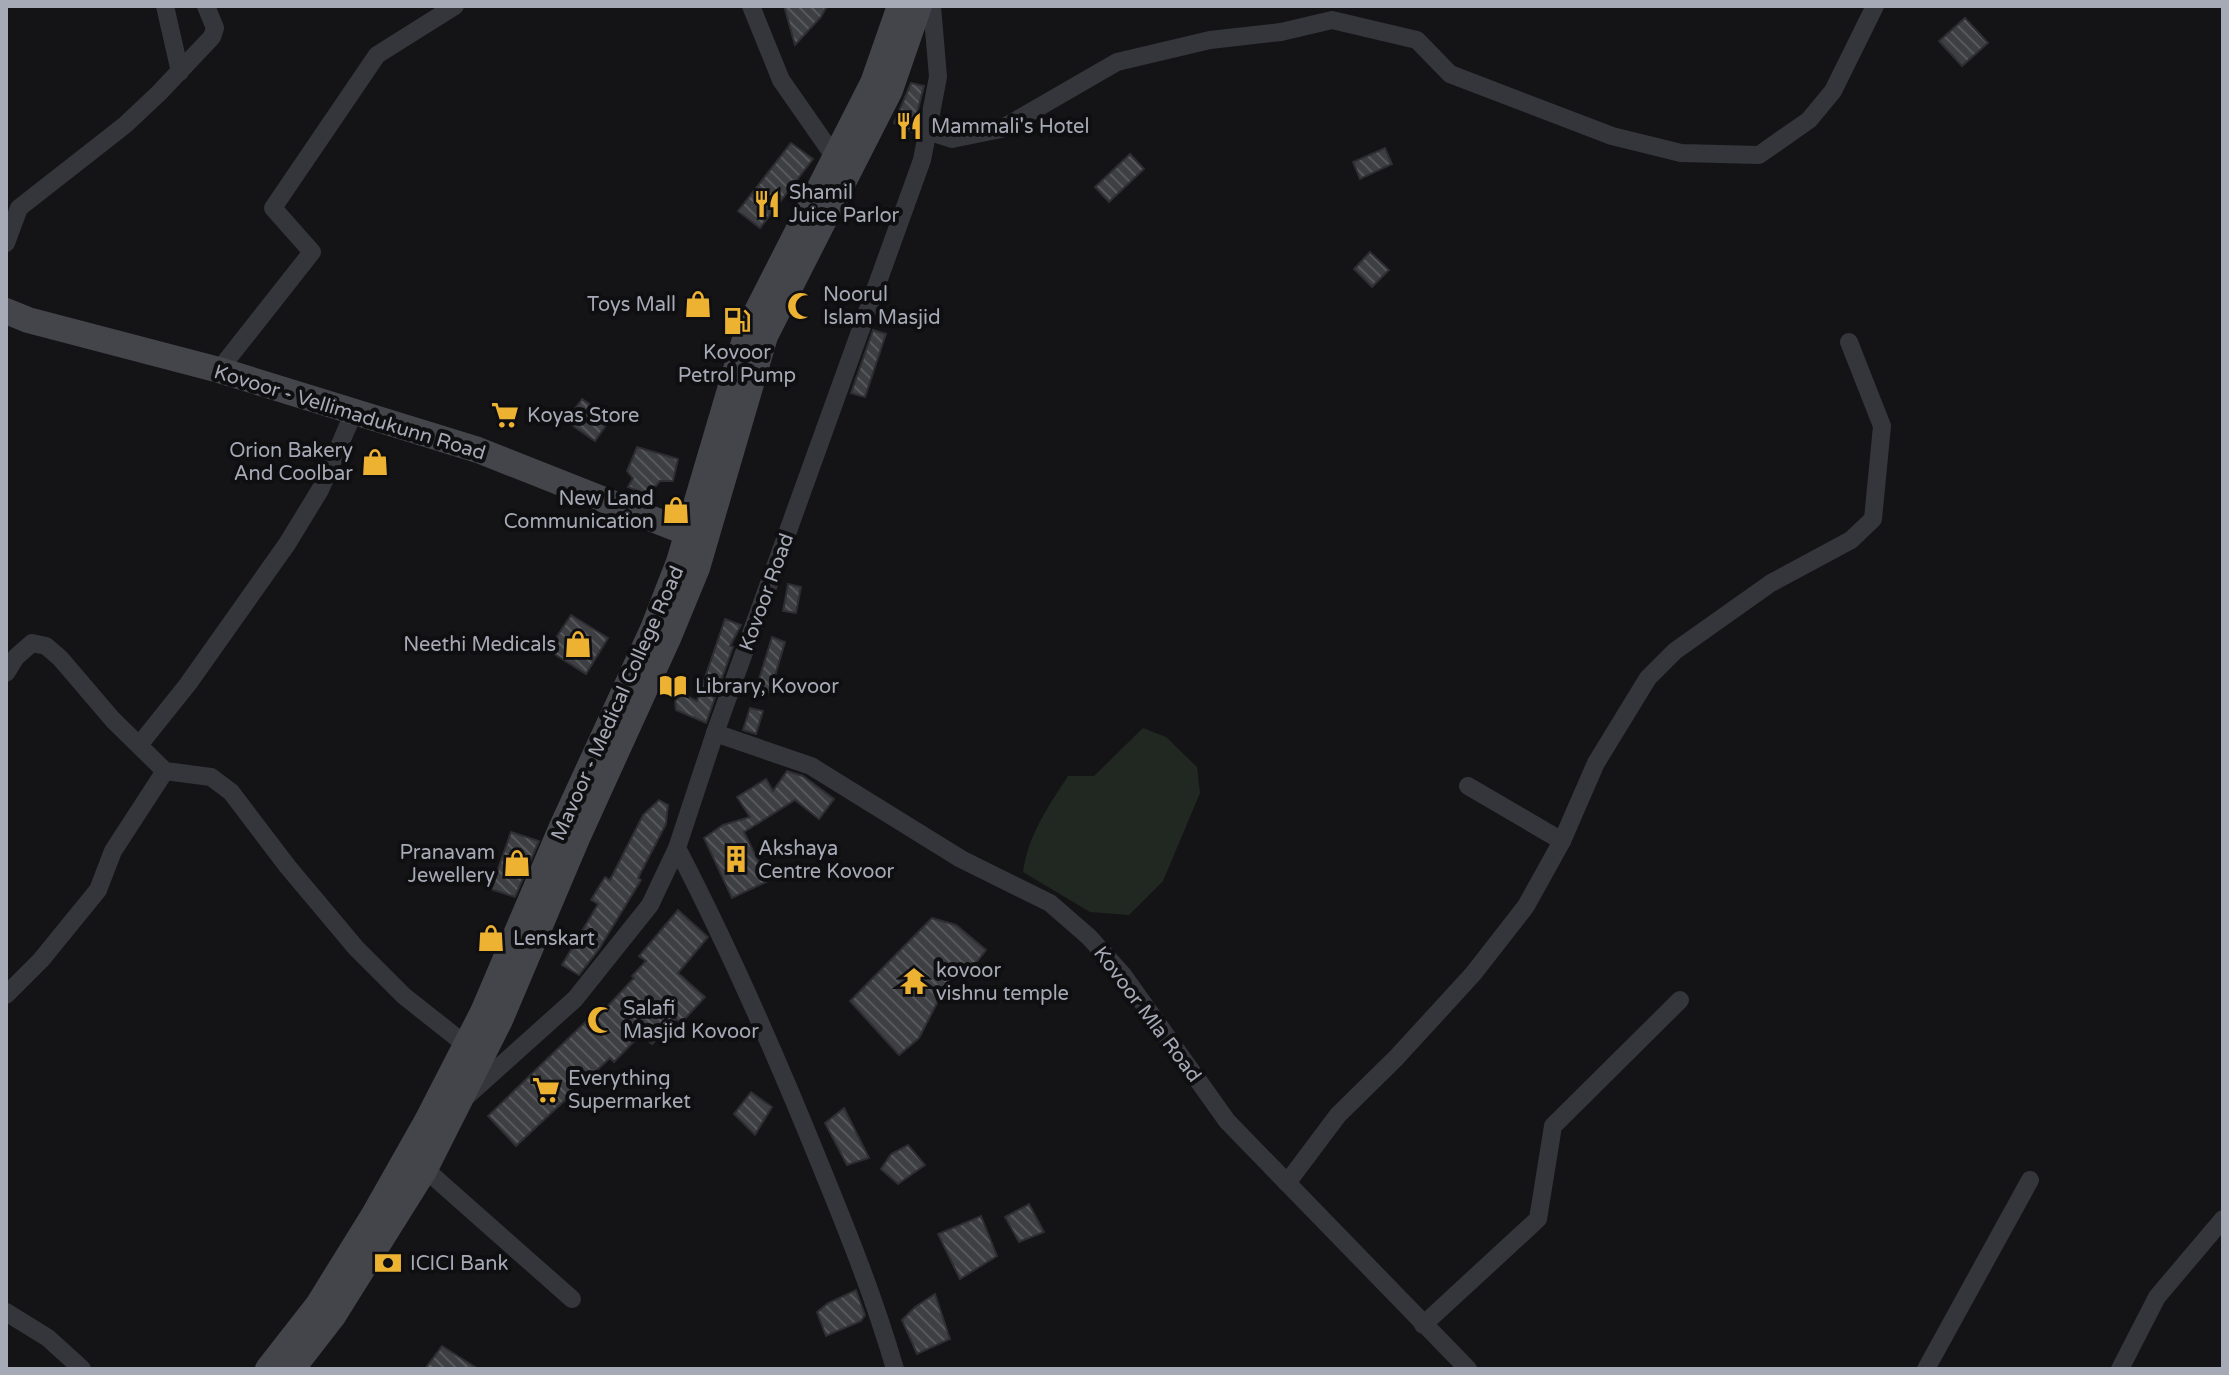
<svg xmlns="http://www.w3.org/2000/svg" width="2229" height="1375" font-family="'Varela Round',sans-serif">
	<defs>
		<pattern id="building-back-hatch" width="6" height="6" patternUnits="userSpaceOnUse" patternTransform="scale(2)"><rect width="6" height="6" fill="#3e3f43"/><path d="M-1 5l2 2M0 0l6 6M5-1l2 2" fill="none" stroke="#57585c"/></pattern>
	</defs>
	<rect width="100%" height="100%" fill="#141416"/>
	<path fill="#202821" d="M1143,728L1166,737L1197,767L1200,793L1163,881L1129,915L1090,912L1023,872C1028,835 1048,807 1068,776H1094Z"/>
	<g fill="url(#building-back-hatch)" stroke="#2e2e32" stroke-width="2">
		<path d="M784,6H827L821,17L795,45Z"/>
		<path d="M1965,18L1988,43L1962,66L1939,41Z"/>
		<path d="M911,83L924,86L912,132L894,123Z"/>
		<path d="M791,143L813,159L760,228L738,211Z"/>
		<path d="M1385,148L1392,164L1360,179L1353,162Z"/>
		<path d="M1130,154L1144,169L1109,202L1095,187Z"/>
		<path d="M1370,252L1389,270L1372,287L1354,269Z"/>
		<path d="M873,330L886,334L865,397L851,393Z"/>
		<path d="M582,399L611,418L595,441L566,421Z"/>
		<path d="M637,447L678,459L673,481H660L648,495L628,487L633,478L627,471Z"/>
		<path d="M788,584L801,587L796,613L783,611Z"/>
		<path d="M571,615L608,638L586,674L548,650Z"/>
		<path d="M725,619L741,625L730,646L733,647L706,723L676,710L675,701L682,694L697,701Z"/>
		<path d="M772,637L785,642L770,693L756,689Z"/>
		<path d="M750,708L763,711L756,734L743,730Z"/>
		<path d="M787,771L803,776L834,799L819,819L795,800L744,832L768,881L732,898L704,838L723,825L750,817L737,797L766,779L773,791Z"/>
		<path d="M659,800L668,805L666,824L638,878L641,880L599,949L579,975L562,965L598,904L591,900L605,877L610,880L643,815Z"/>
		<path d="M511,832L539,841L515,897L491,889Z"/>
		<path d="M678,910L708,937L678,973L705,997L681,1023L676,1019L652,1044L641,1034L614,1062L610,1058L516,1146L488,1116L603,1005L606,1008L634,978L632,976L646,961L639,956Z"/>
		<path d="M932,918L956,925L986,950L965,977L952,974L919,1038L899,1055L850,1001Z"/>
		<path d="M751,1092L772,1107L755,1135L734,1114Z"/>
		<path d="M844,1108L869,1158L847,1165L825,1123Z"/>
		<path d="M908,1145L925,1165L898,1184L881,1169L891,1154Z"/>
		<path d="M1029,1204L1044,1232L1019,1242L1005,1217Z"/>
		<path d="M981,1216L997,1256L960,1279L938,1234Z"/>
		<path d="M856,1290L865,1315L861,1321L826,1336L817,1312L828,1303Z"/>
		<path d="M935,1294L950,1339L917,1354L902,1320L915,1307Z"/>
		<path d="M442,1346L478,1369H425Z"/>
	</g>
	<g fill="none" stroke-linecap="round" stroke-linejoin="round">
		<g stroke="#35363b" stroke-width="18">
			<path d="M165,6L180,72"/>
			<path d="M751,6L781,80L836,159"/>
			<path d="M927,131L952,139L1001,129L1117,62L1210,40L1281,32L1332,20L1417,40L1450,74L1612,136L1681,153L1759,155L1809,120L1833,91L1875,6"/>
			<path d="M6,243L19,208L125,125L159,93L212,37L215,28L206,6"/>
			<path d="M219,370L312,252L273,208L377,55L455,6"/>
			<path d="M6,673L16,657L32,643L46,646L60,658L113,720L165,771L211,777L231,792L288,867L356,948L404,996L466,1045"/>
			<path d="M715,733L811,766L961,859L1050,903L1089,937L1123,975L1227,1121L1468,1369"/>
			<path d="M140,744L188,684L287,544L320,490L354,412"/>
			<path d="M1468,786L1562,841"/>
			<path d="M677,848C731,952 778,1060 822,1169C849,1235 875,1300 895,1369"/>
			<path d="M6,995L41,960L98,890L113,851L165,771"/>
			<path d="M468,1095L575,999L650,905L677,848L715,733L922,160L938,77L932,6"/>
			<path d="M425,1169L572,1299"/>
			<path d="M1287,1183L1338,1115L1396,1058L1473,974L1526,906L1562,841L1596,763L1648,678L1675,651L1771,583L1851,540L1873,519L1882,426L1849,342"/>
			<path d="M6,1312L48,1338L82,1369"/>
			<path d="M1423,1325L1538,1219L1553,1126L1680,1000"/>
			<path d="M1926,1369L2030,1180"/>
			<path d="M2120,1369L2157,1297L2223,1219"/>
		</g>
		<g stroke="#43454a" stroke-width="26">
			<path d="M6,311L28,320L219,370L478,450L675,528L702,535"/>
			<path d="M268,1369L318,1305L375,1213L427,1121L483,1012L561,829L653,629L679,562L748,329L873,83L900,6"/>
			<path d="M292,1369L333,1316L425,1169L500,1020L578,836L669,636L697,568L765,336L890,90L919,6"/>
		</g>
	</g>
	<defs>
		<g id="restaurant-bare" transform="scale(2.16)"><path d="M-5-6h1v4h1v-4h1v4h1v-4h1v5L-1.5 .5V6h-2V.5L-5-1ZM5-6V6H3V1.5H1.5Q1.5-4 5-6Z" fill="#eeb233" stroke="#0f0f11" stroke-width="2.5" paint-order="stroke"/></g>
		<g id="shop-bare" transform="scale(2.16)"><path d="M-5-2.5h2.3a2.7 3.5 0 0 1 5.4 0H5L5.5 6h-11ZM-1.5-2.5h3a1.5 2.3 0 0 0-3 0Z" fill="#eeb233" stroke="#0f0f11" stroke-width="2.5" paint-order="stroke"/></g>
		<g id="mosque-bare" transform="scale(2.16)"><path d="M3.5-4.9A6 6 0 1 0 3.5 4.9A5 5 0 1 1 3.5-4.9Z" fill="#eeb233" stroke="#0f0f11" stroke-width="2.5" paint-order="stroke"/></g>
		<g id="fuel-bare" transform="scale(2.16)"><path d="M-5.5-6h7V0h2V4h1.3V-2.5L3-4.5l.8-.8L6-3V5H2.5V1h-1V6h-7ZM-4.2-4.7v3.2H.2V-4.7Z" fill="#eeb233" stroke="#0f0f11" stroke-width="2.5" paint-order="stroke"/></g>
		<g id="supermarket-bare" transform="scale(2.16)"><path d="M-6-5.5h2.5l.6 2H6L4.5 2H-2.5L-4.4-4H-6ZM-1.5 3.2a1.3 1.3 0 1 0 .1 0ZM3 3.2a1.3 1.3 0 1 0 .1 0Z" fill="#eeb233" stroke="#0f0f11" stroke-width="2.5" paint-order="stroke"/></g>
		<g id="library-bare" transform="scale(2.16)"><path d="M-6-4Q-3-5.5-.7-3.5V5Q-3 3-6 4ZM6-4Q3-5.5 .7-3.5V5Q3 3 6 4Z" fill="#eeb233" stroke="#0f0f11" stroke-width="2.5" paint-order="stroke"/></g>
		<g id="building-bare" transform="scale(2.16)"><path d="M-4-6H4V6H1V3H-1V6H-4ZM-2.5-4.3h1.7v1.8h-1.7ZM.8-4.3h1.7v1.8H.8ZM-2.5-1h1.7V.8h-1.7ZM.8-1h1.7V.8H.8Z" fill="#eeb233" stroke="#0f0f11" stroke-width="2.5" paint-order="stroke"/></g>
		<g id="temple-bare" transform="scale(2.16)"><path d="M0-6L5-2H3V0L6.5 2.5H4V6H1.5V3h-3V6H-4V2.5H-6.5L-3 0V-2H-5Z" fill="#eeb233" stroke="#0f0f11" stroke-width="2.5" paint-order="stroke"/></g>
		<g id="bank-bare" transform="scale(2.16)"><path d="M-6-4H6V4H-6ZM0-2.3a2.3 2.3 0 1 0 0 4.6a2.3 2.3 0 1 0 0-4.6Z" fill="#eeb233" stroke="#0f0f11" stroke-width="2.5" paint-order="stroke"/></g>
	</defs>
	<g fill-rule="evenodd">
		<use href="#restaurant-bare" x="909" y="126"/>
		<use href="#restaurant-bare" x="767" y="204"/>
		<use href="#shop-bare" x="698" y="304"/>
		<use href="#mosque-bare" x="801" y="306"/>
		<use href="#fuel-bare" x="737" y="321"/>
		<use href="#supermarket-bare" x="505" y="415"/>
		<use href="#shop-bare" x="375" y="462"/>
		<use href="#shop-bare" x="676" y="510"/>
		<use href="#shop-bare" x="578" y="644"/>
		<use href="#library-bare" x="673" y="686"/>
		<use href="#building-bare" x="736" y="859"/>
		<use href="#shop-bare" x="517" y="863"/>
		<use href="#shop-bare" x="491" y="938"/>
		<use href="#temple-bare" x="914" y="981"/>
		<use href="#mosque-bare" x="601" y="1020"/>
		<use href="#supermarket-bare" x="546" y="1090"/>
		<use href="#bank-bare" x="388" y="1263"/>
	</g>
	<g text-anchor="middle" stroke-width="8" stroke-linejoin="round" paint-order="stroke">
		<g font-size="20" fill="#a6aab6" stroke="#0f0f11" text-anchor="start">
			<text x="931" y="133">Mammali's Hotel</text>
			<text x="789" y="199">Shamil<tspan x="789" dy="23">Juice Parlor</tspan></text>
			<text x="823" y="301">Noorul<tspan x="823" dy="23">Islam Masjid</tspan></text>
			<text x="676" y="311" text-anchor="end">Toys Mall</text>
			<text x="737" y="359" text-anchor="middle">Kovoor<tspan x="737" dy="23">Petrol Pump</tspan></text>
			<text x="527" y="422">Koyas Store</text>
			<text x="353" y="457" text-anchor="end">Orion Bakery<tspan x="353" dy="23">And Coolbar</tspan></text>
			<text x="654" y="505" text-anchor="end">New Land<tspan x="654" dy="23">Communication</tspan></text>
			<text x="556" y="651" text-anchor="end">Neethi Medicals</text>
			<text x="695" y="693">Library, Kovoor</text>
			<text x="758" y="855">Akshaya<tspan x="758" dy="23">Centre Kovoor</tspan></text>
			<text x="495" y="859" text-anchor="end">Pranavam<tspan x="495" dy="23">Jewellery</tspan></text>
			<text x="513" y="945">Lenskart</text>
			<text x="936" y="977">kovoor<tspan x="936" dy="23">vishnu temple</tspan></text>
			<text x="623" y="1015">Salafi<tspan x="623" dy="23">Masjid Kovoor</tspan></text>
			<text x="568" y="1085">Everything<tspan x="568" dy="23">Supermarket</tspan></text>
			<text x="410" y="1270">ICICI Bank</text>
		</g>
		<g font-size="20" fill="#a6aab6" stroke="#0f0f11">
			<text transform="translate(350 412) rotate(17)" y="7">Kovoor - Vellimadukunn Road</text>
			<text transform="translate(766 592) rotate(-70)" y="7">Kovoor Road</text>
			<text transform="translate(617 703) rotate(-66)" y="7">Mavoor - Medical College Road</text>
			<text transform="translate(1148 1014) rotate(53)" y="7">Kovoor Mla Road</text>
		</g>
	</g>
	<rect width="2229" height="1375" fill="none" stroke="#a6aab6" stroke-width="16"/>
</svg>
